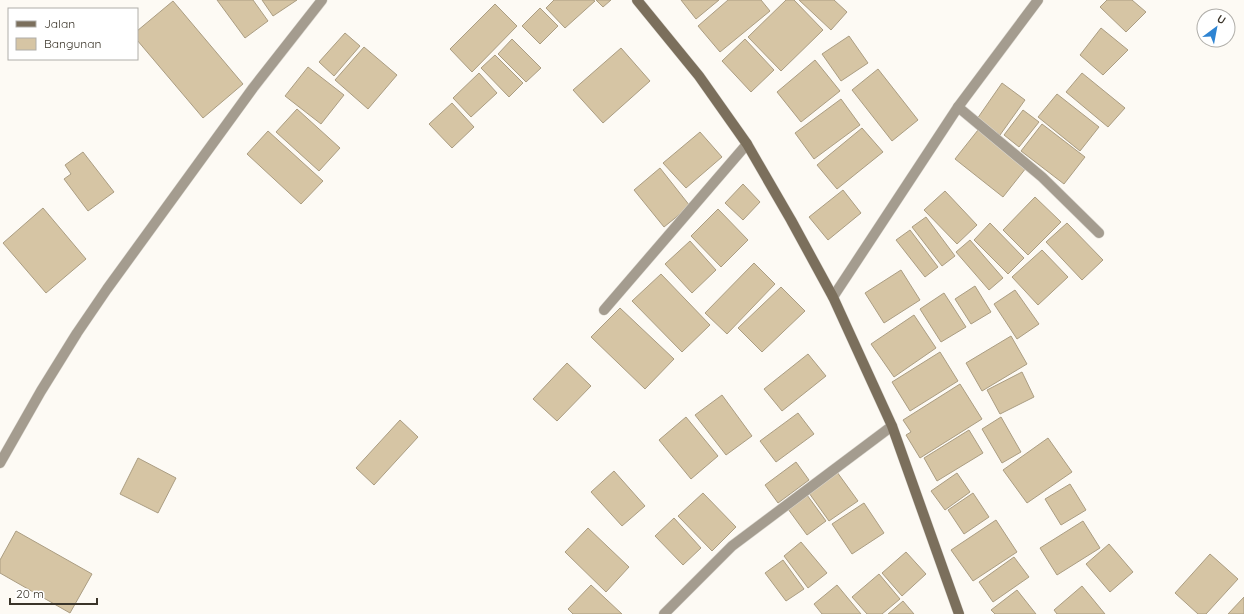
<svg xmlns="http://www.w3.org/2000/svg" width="1244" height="614" font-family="Quicksand,sans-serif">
	<rect width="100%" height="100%" fill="#fdfaf4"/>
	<g fill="#d6c5a4" stroke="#ab9d82">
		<path d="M217,0H253L268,21L245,38Z"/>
		<path d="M262,0H297L273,16Z"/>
		<path d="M554,0H593L595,1L565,28L546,8Z"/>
		<path d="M596,0H611L603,7Z"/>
		<path d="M681,0H719L696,19Z"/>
		<path d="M728,0H761L770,11L720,52L698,26Z"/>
		<path d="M786,0H794L823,30L781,71L748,37Z"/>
		<path d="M799,0H834L847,12L831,30Z"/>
		<path d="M1107,0H1132L1146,12L1126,32L1100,7Z"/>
		<path d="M173,1L243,84L203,118L137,40V31Z"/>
		<path d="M495,4L517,26L472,72L450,49Z"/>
		<path d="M540,8L558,26L540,44L522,26Z"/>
		<path d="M1101,28L1128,50L1103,75L1080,55Z"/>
		<path d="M345,33L360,46L334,76L319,62Z"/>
		<path d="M849,36L868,63L841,81L822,54Z"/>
		<path d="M512,39L541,68L526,82L498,54Z"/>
		<path d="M745,39L774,70L751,92L722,61Z"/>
		<path d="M364,47L397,75L368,109L335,80Z"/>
		<path d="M621,48L650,81L603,123L573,90Z"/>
		<path d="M495,55L523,83L509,97L481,68Z"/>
		<path d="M815,60L840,91L801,122L777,92Z"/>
		<path d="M308,67L344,95L321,124L285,96Z"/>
		<path d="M878,69L918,120L892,141L852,90Z"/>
		<path d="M479,73L497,93L471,117L453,98Z"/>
		<path d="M1082,73L1125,108L1108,127L1066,92Z"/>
		<path d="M1002,83L1025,100L1000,135L977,119Z"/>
		<path d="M1057,94L1099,127L1080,151L1038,117Z"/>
		<path d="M841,99L860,125L814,159L795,133Z"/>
		<path d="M452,103L474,127L452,148L429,124Z"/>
		<path d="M297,109L340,148L319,171L276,132Z"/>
		<path d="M1023,110L1039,122L1019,147L1004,135Z"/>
		<path d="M1042,124L1085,157L1064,184L1021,151Z"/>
		<path d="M862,128L883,152L837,189L817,165Z"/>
		<path d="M978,130L1026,168L1003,197L955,159Z"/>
		<path d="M268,131L323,181L301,204L247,154Z"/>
		<path d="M700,132L722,157L686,188L663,163Z"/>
		<path d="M83,152L114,192L88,211L64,179L71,174L65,165Z"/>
		<path d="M660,168L690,206L664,227L634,190Z"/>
		<path d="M743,184L760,202L743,220L725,203Z"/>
		<path d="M843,190L861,213L828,240L809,217Z"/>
		<path d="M945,191L977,225L957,244L924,210Z"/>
		<path d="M1035,197L1061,222L1028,255L1003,230Z"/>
		<path d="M43,208L86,259L46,293L3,243Z"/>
		<path d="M718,209L748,240L721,267L691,236Z"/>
		<path d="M926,217L955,256L942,266L912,227Z"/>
		<path d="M990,223L1024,258L1008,274L974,240Z"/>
		<path d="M1067,223L1103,260L1082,280L1046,242Z"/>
		<path d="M910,230L938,267L925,277L896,240Z"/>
		<path d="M970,240L1003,278L989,290L956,252Z"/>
		<path d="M690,241L716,270L692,293L665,264Z"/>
		<path d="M1042,250L1068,277L1038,305L1012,277Z"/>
		<path d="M754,263L775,284L727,334L705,313Z"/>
		<path d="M901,270L920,300L884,323L865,293Z"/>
		<path d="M661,274L710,325L682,352L632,301Z"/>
		<path d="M975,286L991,312L971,324L955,299Z"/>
		<path d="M781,287L805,311L762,352L738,328Z"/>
		<path d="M1015,290L1039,324L1017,339L994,304Z"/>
		<path d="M944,293L966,327L941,342L920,309Z"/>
		<path d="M620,308L674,359L645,389L591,337Z"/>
		<path d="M914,315L936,348L894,377L871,344Z"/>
		<path d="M1011,336L1027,364L982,391L966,363Z"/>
		<path d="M940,352L958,381L910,411L892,382Z"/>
		<path d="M808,354L826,376L782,411L764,389Z"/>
		<path d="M567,363L591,386L557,421L533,399Z"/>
		<path d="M1022,372L1034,397L1000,414L987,390Z"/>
		<path d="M960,384L982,419L920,458L906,435L911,432L903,420Z"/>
		<path d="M722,395L752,436L726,455L695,415Z"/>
		<path d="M798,413L814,434L776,462L760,441Z"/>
		<path d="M686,417L718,456L691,479L659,440Z"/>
		<path d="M1001,417L1021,452L1002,463L982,429Z"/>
		<path d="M400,420L418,437L374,485L356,468Z"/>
		<path d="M969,430L983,453L937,481L924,458Z"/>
		<path d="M1048,438L1072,472L1027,503L1003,470Z"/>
		<path d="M138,458L176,478L158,513L120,494Z"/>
		<path d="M796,462L809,480L778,503L765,485Z"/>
		<path d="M614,471L645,506L622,526L591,492Z"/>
		<path d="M837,472L858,501L829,521L809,493Z"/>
		<path d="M957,473L970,492L945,510L931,491Z"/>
		<path d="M1070,484L1086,510L1061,525L1045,499Z"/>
		<path d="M703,493L736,527L712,551L678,516Z"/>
		<path d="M973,493L989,517L964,534L948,510Z"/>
		<path d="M807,495L826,521L807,535L788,509Z"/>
		<path d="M864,503L884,533L852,554L832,524Z"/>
		<path d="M674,518L701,548L683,565L655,536Z"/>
		<path d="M996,520L1017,552L973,581L951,550Z"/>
		<path d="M1083,521L1100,548L1057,575L1040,548Z"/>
		<path d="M588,528L629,567L606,592L565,552Z"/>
		<path d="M16,531L92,574L70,613L0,573V560Z"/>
		<path d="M801,542L827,573L808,588L784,556Z"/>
		<path d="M1109,544L1133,572L1110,592L1086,564Z"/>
		<path d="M906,552L926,574L902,596L882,573Z"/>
		<path d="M1210,554L1238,579L1206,614H1198L1175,593Z"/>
		<path d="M1014,557L1029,577L993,602L979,582Z"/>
		<path d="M783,560L804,589L786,601L765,573Z"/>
		<path d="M879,574L900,599L882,614H867L852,597Z"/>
		<path d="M591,585L622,614H573L568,609Z"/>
		<path d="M837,585L861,614H822L814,604Z"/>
		<path d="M1082,586L1105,614H1057L1054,610Z"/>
		<path d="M1017,590L1036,614H995L991,610Z"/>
		<path d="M1244,597V614H1228Z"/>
		<path d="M903,601L914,614H888Z"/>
	</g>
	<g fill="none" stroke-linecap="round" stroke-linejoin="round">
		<g stroke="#dad6cf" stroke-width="11">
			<g id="street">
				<path d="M958,107L1042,177L1099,233"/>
				<path d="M833,297L958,107L1038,0"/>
				<path d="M604,310L747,144"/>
				<path d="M0,463L41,391L77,333L107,289L253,88L322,0"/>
				<path d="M664,614L732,546L892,426"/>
			</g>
		</g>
		<g stroke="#dad6cf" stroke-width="11">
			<path id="secondary" d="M637,0L699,76L747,144L791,220L833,297L892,426L959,614"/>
		</g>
		<use href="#street" stroke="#a49c8f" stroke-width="10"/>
		<use href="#secondary" stroke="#7b6f5c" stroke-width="10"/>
	</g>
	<rect x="8" y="8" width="130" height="52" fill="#ffffff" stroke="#b0aea9"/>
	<rect x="16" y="21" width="20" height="6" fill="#7b6f5c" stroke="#b0aea9"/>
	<text x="44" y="28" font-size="12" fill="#3a3429">Jalan</text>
	<rect x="16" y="38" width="20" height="12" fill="#d6c5a4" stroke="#b0aea9"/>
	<text x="44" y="48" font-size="12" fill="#3a3429">Bangunan</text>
	<g transform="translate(1216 28) rotate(32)"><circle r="19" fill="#ffffff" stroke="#b0aea9"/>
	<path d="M0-3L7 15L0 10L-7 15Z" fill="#2e84d2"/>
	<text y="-6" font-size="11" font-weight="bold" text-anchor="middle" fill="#3a3429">U</text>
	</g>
	<path d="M10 598v6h87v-6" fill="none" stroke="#3a3429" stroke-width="2"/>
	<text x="16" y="598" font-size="12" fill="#3a3429" stroke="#ffffff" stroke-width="3" paint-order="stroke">20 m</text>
</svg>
